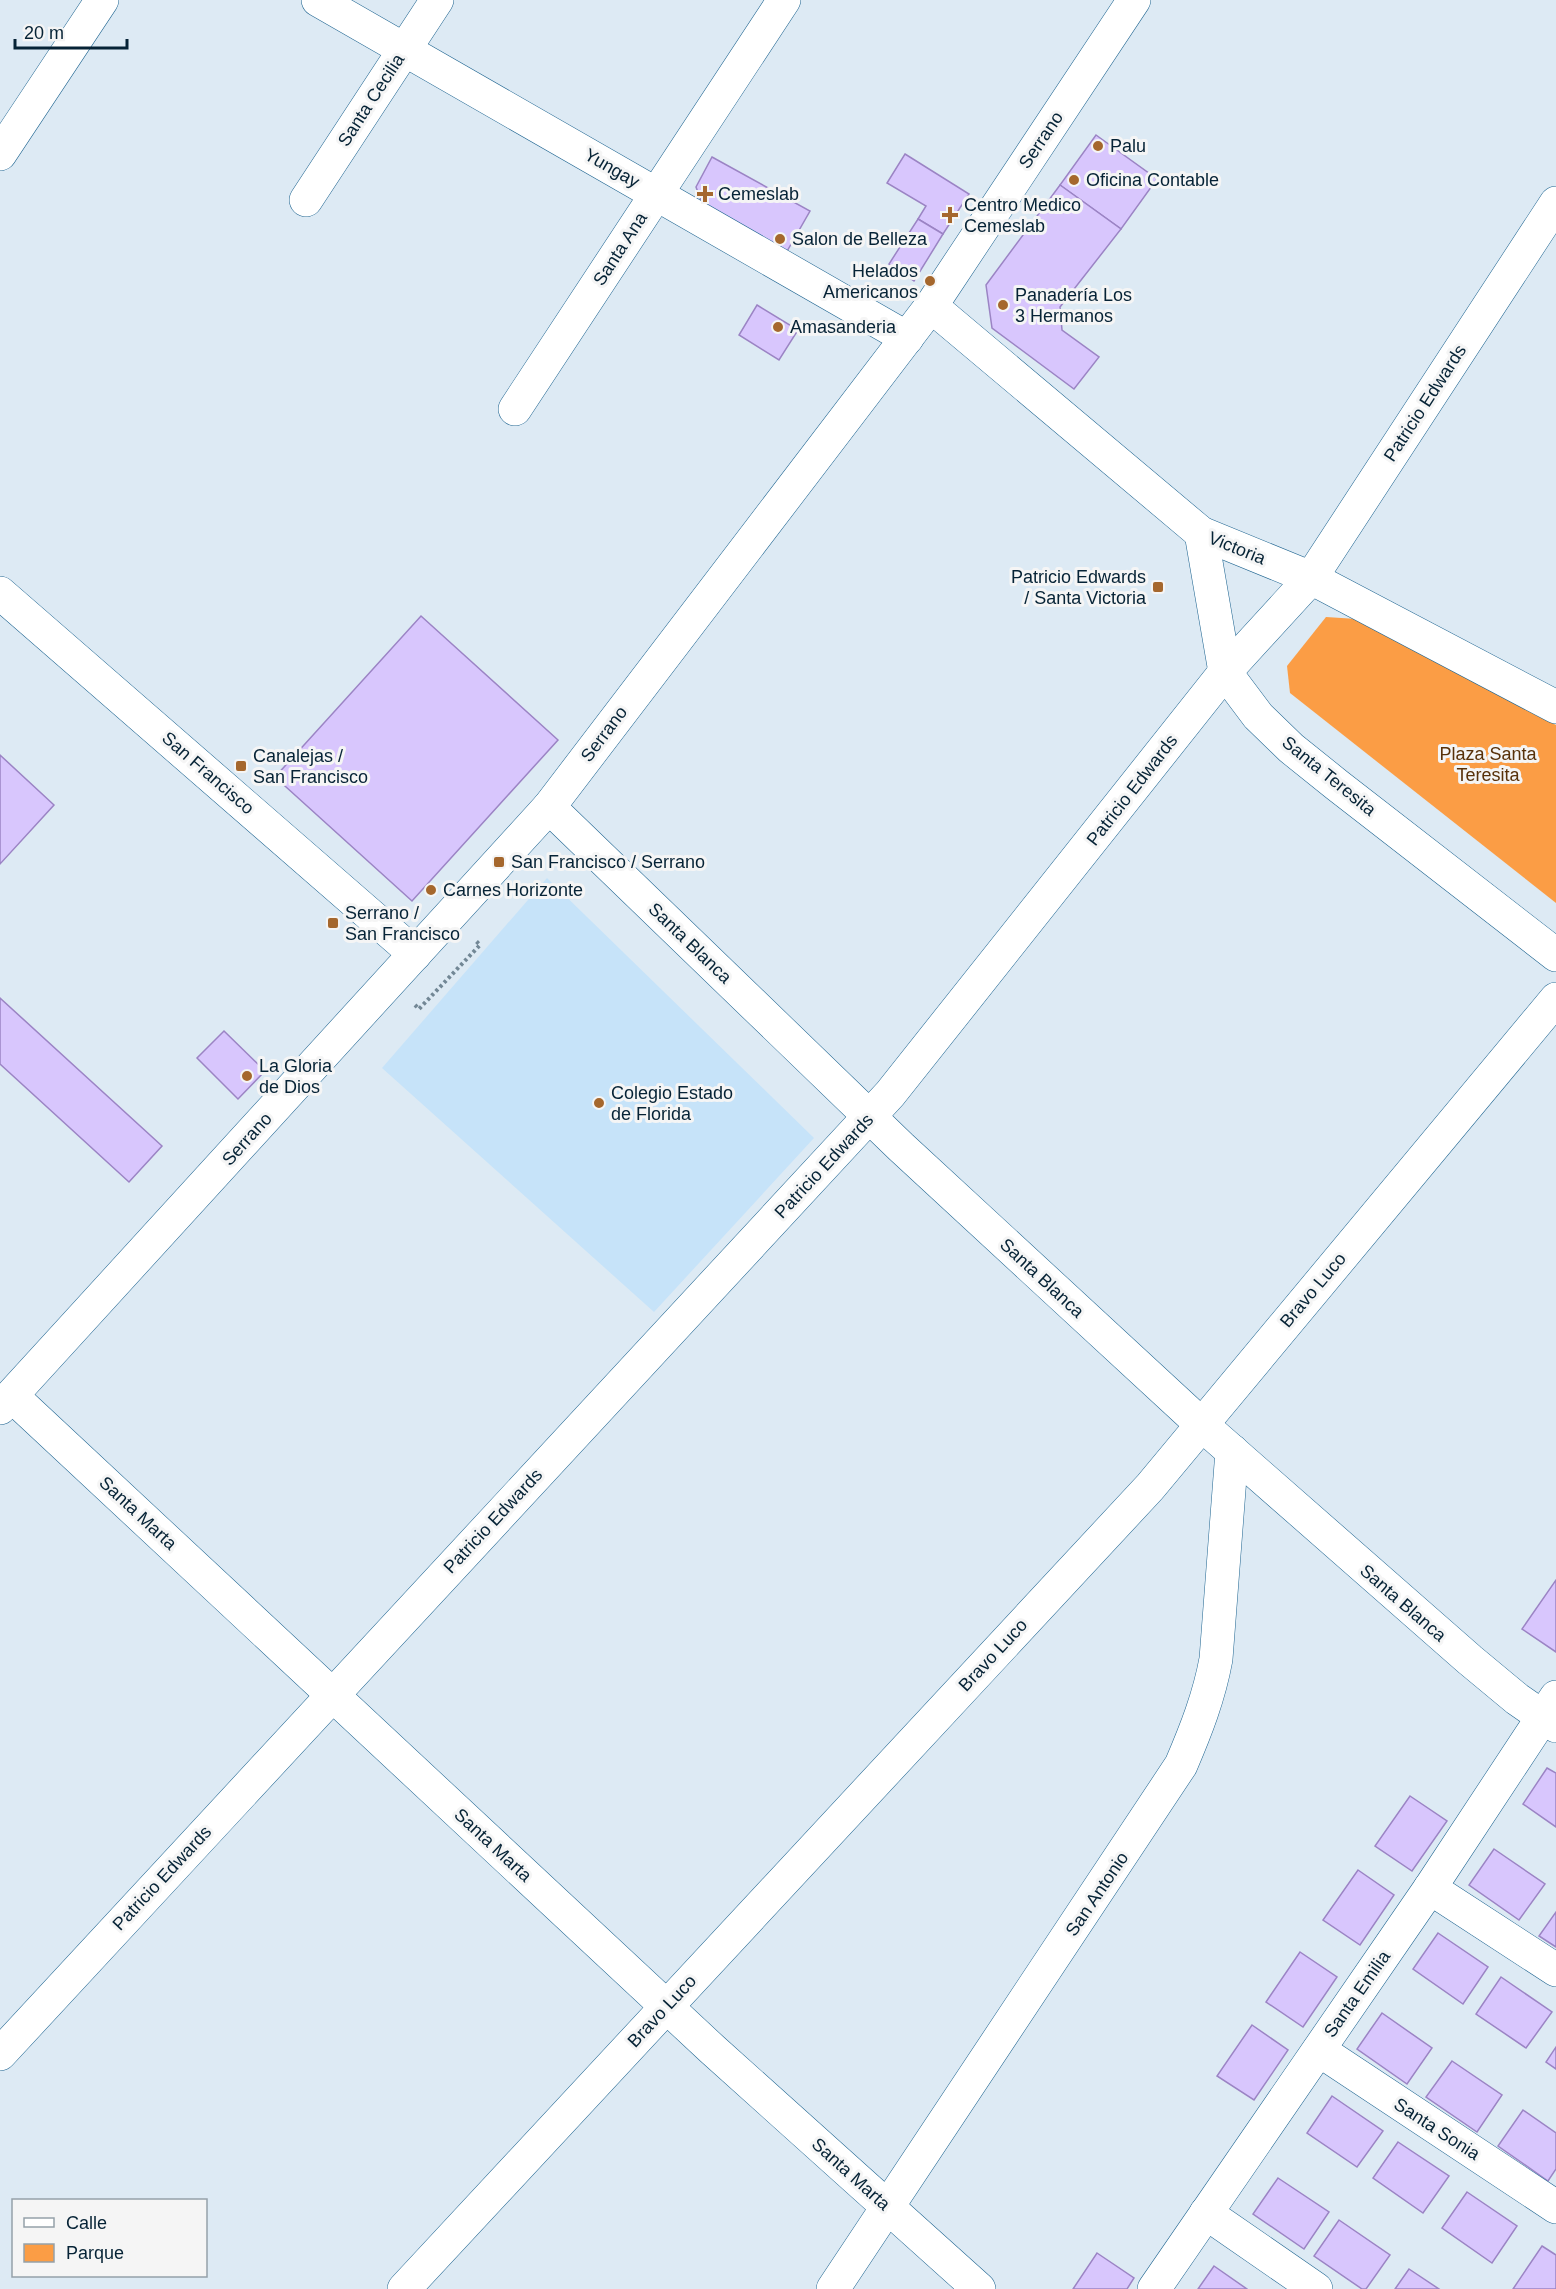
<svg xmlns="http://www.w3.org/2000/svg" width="1556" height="2289" font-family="Arial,sans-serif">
	<rect width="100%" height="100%" fill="#ddeaf4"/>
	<path fill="#c6e3f9" d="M547,878L814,1138L654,1312L382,1068Z"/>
	<path fill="#fb9d45" d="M1326,617L1357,619L1556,725V903L1290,693L1287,666Z"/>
	<g fill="#d8c6fd" stroke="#9b84c4" stroke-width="1.5">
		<path d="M1096,135L1157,179L1121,229L1060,185Z"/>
		<path d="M905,154L969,194L943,234L918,219L926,206L887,183Z"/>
		<path d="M712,157L810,211L786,253L704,208L696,187Z"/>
		<path d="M1060,185L1121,229L1060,307L1062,330L1099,357L1074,389L992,328L986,285Z"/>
		<path d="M918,219L943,234L914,281L889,264Z"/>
		<path d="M757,305L798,330L779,360L739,335Z"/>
		<path d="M421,616L558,740L412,901L275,777Z"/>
		<path d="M0,755L54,805L0,864Z"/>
		<path d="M0,998L162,1146L129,1182L0,1064Z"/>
		<path d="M224,1031L265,1071L238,1099L197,1058Z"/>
		<path d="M1556,1580V1652L1522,1629Z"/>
		<path d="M1547,1768L1556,1773V1827L1523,1804Z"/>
		<path d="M1410,1796L1447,1821L1412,1871L1375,1846Z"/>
		<path d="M1494,1849L1545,1884L1519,1920L1469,1885Z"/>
		<path d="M1358,1870L1394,1895L1360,1945L1323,1920Z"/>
		<path d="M1556,1912V1947L1539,1936Z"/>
		<path d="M1438,1933L1488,1967L1463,2004L1413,1969Z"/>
		<path d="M1300,1952L1337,1977L1303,2027L1266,2002Z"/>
		<path d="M1501,1977L1552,2012L1526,2048L1476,2014Z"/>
		<path d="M1382,2013L1432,2048L1407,2084L1357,2049Z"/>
		<path d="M1252,2025L1288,2050L1254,2100L1217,2076Z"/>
		<path d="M1556,2047V2069L1546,2062Z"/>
		<path d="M1452,2061L1502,2095L1477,2132L1426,2097Z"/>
		<path d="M1332,2096L1383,2131L1357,2167L1307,2133Z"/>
		<path d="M1523,2110L1556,2133V2169L1548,2181L1498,2146Z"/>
		<path d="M1398,2142L1449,2176L1423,2213L1373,2178Z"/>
		<path d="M1278,2178L1329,2212L1304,2249L1253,2214Z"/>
		<path d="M1467,2192L1517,2226L1492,2263L1442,2228Z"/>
		<path d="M1339,2220L1390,2255L1366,2289H1362L1314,2256Z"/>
		<path d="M1542,2246L1556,2255V2289H1513Z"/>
		<path d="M1097,2253L1134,2278L1127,2289H1073Z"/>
		<path d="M1214,2266L1247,2289H1198Z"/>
		<path d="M1409,2269L1439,2289H1395Z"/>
	</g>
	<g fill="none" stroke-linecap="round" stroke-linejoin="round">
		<g stroke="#1f6591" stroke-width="34">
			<g id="minor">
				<path d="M318,0L907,338"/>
				<path d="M0,154L102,0"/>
				<path d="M306,200L437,0"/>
				<path d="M931,306L1201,533L1311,578L1556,707"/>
				<path d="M515,409L784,0"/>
				<path d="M1201,533L1225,672L1258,716L1291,748L1337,785L1556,955"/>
				<path d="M549,807L901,1147L1201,1424L1470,1660L1517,1699L1556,1726"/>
				<path d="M12,1396L712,2049L979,2289"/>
				<path d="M1430,1888L1556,1970"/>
				<path d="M1319,2050L1556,2207"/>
				<path d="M0,2054L890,1094L1225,672L1311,578L1556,203"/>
				<path d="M1206,2213L1316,2289"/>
				<path d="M404,2289L1150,1487L1556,999"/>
				<path d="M833,2289L1181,1765C1196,1730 1209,1697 1216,1659L1232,1451"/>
				<path d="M1154,2289L1430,1888L1556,1697"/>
			</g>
		</g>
		<g stroke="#1f6591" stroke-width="34">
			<g id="secondary">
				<path d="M0,593L415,954"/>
				<path d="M0,1408L549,807L931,306L1134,0"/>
			</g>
		</g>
		<path stroke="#728795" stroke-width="4" stroke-dasharray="3 3" stroke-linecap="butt" d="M415,1005L419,1009L480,945L476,941"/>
		<use href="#minor" stroke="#fff" stroke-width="33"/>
		<use href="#secondary" stroke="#fff" stroke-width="33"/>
	</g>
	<g fill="#a5672d" stroke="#f5f5f5" stroke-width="2">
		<circle cx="1098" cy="146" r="6"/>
		<circle cx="1074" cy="180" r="6"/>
		<path d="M702 185h6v6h6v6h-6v6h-6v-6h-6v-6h6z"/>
		<path d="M947 206h6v6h6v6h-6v6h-6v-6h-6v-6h6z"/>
		<circle cx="780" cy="239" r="6"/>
		<circle cx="930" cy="281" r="6"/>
		<circle cx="1003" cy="305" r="6"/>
		<circle cx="778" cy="327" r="6"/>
		<rect x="1152" y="581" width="12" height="12" rx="3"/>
		<rect x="235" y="760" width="12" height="12" rx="3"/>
		<rect x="493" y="856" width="12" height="12" rx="3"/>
		<circle cx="431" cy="890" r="6"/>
		<rect x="327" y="917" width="12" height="12" rx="3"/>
		<circle cx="247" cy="1076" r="6"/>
		<circle cx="599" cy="1103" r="6"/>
	</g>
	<g text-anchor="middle" stroke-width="6" stroke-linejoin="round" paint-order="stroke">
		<g font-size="18" fill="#062336" stroke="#f5f5f5">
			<text transform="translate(371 100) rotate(-57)" y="6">Santa Cecilia</text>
			<text transform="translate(1041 140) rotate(-56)" y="6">Serrano</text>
			<text transform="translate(612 168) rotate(30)" y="6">Yungay</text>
			<text transform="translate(620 249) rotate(-57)" y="6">Santa Ana</text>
			<text transform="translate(1425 403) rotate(-57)" y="6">Patricio Edwards</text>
			<text transform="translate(1237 548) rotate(22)" y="6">Victoria</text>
			<text transform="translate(604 734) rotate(-53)" y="6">Serrano</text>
			<text transform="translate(208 773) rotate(41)" y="6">San Francisco</text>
			<text transform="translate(1329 776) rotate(39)" y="6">Santa Teresita</text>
			<text transform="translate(1132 790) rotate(-52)" y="6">Patricio Edwards</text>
			<text transform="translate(690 943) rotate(44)" y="6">Santa Blanca</text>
			<text transform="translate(247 1139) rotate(-48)" y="6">Serrano</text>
			<text transform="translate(824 1166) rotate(-47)" y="6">Patricio Edwards</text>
			<text transform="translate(1042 1278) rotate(43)" y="6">Santa Blanca</text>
			<text transform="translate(1313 1290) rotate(-50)" y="6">Bravo Luco</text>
			<text transform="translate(138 1513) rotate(43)" y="6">Santa Marta</text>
			<text transform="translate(493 1521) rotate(-47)" y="6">Patricio Edwards</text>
			<text transform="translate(1403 1603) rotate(41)" y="6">Santa Blanca</text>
			<text transform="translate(993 1655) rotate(-47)" y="6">Bravo Luco</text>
			<text transform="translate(493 1845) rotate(43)" y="6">Santa Marta</text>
			<text transform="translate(162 1878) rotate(-47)" y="6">Patricio Edwards</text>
			<text transform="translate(1097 1894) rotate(-56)" y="6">San Antonio</text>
			<text transform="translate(1357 1994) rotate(-55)" y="6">Santa Emilia</text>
			<text transform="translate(662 2011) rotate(-47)" y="6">Bravo Luco</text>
			<text transform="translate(1437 2129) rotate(33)" y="6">Santa Sonia</text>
			<text transform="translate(851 2174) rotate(42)" y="6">Santa Marta</text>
		</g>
		<g font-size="18" fill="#062336" stroke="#f5f5f5" text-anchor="start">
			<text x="1110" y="152">Palu</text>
			<text x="1086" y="186">Oficina Contable</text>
			<text x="718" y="200">Cemeslab</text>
			<text x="964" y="211">Centro Medico<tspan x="964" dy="21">Cemeslab</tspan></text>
			<text x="792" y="245">Salon de Belleza</text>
			<text x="918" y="277" text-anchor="end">Helados<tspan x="918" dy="21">Americanos</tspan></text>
			<text x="1015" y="301">Panadería Los<tspan x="1015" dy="21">3 Hermanos</tspan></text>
			<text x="790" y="333">Amasanderia</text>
			<text x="1146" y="583" text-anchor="end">Patricio Edwards<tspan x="1146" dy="21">/ Santa Victoria</tspan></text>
			<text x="253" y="762">Canalejas /<tspan x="253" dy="21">San Francisco</tspan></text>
			<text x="511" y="868">San Francisco / Serrano</text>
			<text x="443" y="896">Carnes Horizonte</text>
			<text x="345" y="919">Serrano /<tspan x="345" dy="21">San Francisco</tspan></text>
			<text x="259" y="1072">La Gloria<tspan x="259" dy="21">de Dios</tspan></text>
			<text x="611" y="1099">Colegio Estado<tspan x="611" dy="21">de Florida</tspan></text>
		</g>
		<g font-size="18" fill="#583109" stroke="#f5f5f5">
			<text x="1488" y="760">Plaza Santa<tspan x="1488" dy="21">Teresita</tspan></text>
		</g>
	</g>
	<rect x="12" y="2199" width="195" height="78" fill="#f5f5f5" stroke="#95a1a9" stroke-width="1.5"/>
	<rect x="24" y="2218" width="30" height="9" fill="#ffffff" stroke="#95a1a9" stroke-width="1.5"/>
	<text x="66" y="2229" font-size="18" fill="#062336">Calle</text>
	<rect x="24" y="2244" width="30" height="18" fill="#fb9d45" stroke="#95a1a9" stroke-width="1.5"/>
	<text x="66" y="2259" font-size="18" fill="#062336">Parque</text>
	<path d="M15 39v9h112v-9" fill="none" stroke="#062336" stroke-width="3"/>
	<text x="24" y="39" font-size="18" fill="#062336" stroke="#f5f5f5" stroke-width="4.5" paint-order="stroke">20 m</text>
</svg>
